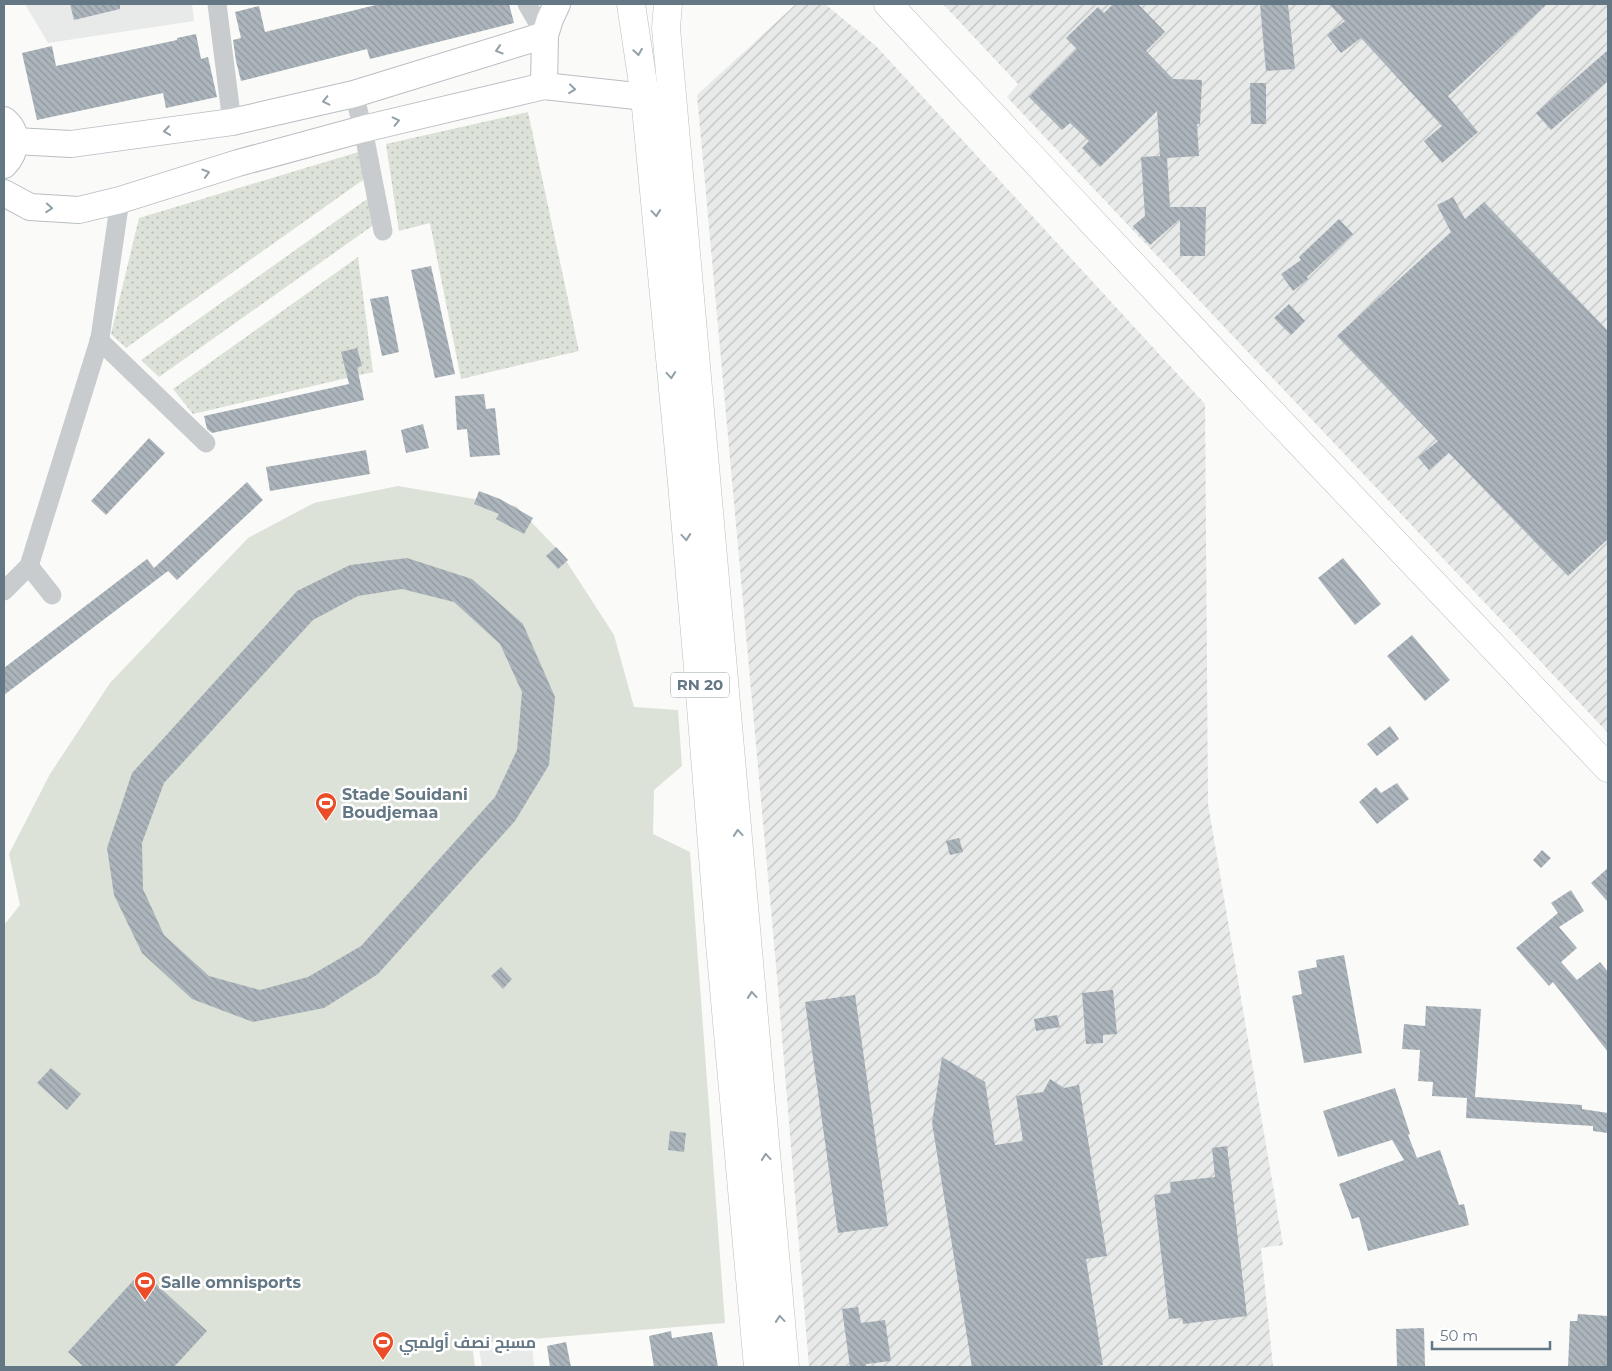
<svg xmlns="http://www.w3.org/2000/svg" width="1612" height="1371" font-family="Montserrat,Cairo,sans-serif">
	<defs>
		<pattern id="industrial-furrows" width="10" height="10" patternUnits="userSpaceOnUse" patternTransform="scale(1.25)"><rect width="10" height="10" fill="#e8e9e9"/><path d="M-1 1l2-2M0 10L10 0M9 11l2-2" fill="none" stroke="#c0c2c2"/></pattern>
		<pattern id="green-dots" width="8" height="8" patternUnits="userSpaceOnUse" patternTransform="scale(1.25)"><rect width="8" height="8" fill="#dce2d8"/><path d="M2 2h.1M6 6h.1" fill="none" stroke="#b6bcb5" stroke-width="1.8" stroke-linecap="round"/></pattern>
		<pattern id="building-back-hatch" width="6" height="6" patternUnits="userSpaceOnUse" patternTransform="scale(1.25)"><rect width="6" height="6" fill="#acb5bb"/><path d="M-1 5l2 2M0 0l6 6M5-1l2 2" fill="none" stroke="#90989e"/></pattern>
	</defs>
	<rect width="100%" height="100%" fill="#fafaf8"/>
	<g fill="#e8e9e9">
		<path d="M25,4H192L194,21L48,43Z"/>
		<path d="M532,1345L534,1367H482L479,1349Z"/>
	</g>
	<g fill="url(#industrial-furrows)">
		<path d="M796,4H825L876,46L1205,404L1208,804L1283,1245L1261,1248L1273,1367H809L777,976L697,95Z"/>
		<path d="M943,4H1608V733L1007,97L1018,84Z"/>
	</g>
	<g fill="url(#green-dots)">
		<path d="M528,112L579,351L461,379L430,223L399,231L386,144Z"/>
		<path d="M365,150L370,175L126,348L111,334L139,218Z"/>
		<path d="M367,199L375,224L159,377L141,360Z"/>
		<path d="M358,257L373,372L193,414L173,389Z"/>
	</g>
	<path fill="#dce2d8" d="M398,486L516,506L561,553L614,635L634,707L678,710L682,766L654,790L653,834L690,852L725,1323L472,1344L475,1367H4V925L20,905L9,854L50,774L110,683L248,538L314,503Z"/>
	<g fill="url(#building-back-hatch)" fill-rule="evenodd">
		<path d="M70,4H120V9L74,20Z"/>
		<path d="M380,4H509L514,23L370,59L367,49L241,81L236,61L233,40L241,38L235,12L259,6L265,32Z"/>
		<path d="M1113,4H1138L1165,32L1146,51L1173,79L1202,80L1200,124H1197L1199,156L1167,158L1170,207H1206L1205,256H1180V219L1150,245L1133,226L1145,216L1141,157L1160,156L1157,111L1100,167L1082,148L1089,141L1070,123L1062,130L1029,97L1077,49L1066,38L1098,7L1104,13Z"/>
		<path d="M1260,4H1288L1295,69L1266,71Z"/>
		<path d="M1329,4H1547L1448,96L1478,132L1442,163L1424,141L1442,126L1361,38L1341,53L1327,35L1345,21Z"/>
		<path d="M196,34L201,59L208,57L217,97L166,108L163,93L37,120L22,53L52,46L56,66L177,40V38Z"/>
		<path d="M1608,50V81L1551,130L1536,113Z"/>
		<path d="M1250,83H1266V124H1251Z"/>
		<path d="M1453,197L1465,219L1484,202L1608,331V539L1568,576L1449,453L1429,470L1418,457L1438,441L1337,336L1451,232L1437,205Z"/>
		<path d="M1339,219L1353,234L1307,277L1308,279L1293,291L1281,274L1301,260L1299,257Z"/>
		<path d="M431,266L455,374L435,378L411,270Z"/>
		<path d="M388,296L399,352L382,356L370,299Z"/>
		<path d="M1289,304L1305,321L1291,335L1274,318Z"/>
		<path d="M357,348L362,366L357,367L364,400L212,433L207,429L204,416L349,384L341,352Z"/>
		<path d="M484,394L486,409L495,408L500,455L470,457L467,429L457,430L455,396Z"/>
		<path d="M423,424L429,448L406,453L401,430Z"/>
		<path d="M149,438L165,453L106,515L91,501Z"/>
		<path d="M366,450L370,474L270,491L266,467Z"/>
		<path d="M247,482L263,500L177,580L168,571L4,695V668L147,559L154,568Z"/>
		<path d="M479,491L500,499L533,518L524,534L496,519L499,514L474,504Z"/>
		<path d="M556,547L568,560L558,569L546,556Z"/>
		<path d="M407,558L472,579L523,624L555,697L549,765L515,821L378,974L324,1008L253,1022L192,999L142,953L114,895L107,848L132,773L297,591L350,565ZM402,589L454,602L500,644L522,692L517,750L495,797L361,946L308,977L260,990L209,976L164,935L143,889L142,843L164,783L313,620L358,596Z"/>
		<path d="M1343,558L1381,604L1355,625L1318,578Z"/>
		<path d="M1412,635L1450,680L1425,701L1387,656Z"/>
		<path d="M1390,726L1399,739L1377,756L1367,744Z"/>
		<path d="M1397,783L1409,799L1377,824L1359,802L1376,787L1381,793Z"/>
		<path d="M959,838L963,852L950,855L946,841Z"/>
		<path d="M1542,850L1551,858L1541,868L1533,860Z"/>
		<path d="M1608,868V902L1591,883Z"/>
		<path d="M1571,890L1584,911L1559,927L1577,948L1561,962L1577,980L1600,962L1608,972V1052L1553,982L1549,986L1516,948L1558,913L1551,903Z"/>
		<path d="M1344,955L1362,1053L1304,1063L1292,996L1302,994L1298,971L1317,967L1316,960Z"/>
		<path d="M501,967L512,979L503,989L491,976Z"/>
		<path d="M1113,990L1117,1034L1103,1035V1043L1086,1044L1082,993Z"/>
		<path d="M855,995L888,1226L838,1233L805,1002Z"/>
		<path d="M1426,1006L1481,1009L1475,1097L1582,1105V1109L1608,1113V1133L1593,1131V1126L1466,1118L1467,1098L1432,1096L1433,1082L1418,1081L1420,1050L1402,1049L1404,1024L1425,1026Z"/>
		<path d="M1057,1015L1060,1027L1036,1031L1034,1019Z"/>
		<path d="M942,1057L985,1082L995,1145L1023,1141L1016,1096L1043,1092L1050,1079L1064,1088L1079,1085L1107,1256L1086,1259L1103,1365L1087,1367H972L932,1123Z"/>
		<path d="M51,1068L81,1094L67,1110L37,1083Z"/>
		<path d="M1395,1088L1410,1134L1408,1135L1417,1158L1440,1150L1459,1205L1464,1204L1469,1225L1368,1251L1359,1217L1352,1219L1339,1184L1404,1160L1392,1140L1338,1157L1323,1111Z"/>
		<path d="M670,1131L686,1133L684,1152L668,1150Z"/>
		<path d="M1227,1146L1247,1316L1183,1324L1182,1318L1169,1319L1154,1195L1171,1193L1170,1182L1215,1177L1212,1148Z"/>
		<path d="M142,1271L207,1331L174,1367H84L68,1352Z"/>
		<path d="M858,1307L861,1323L885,1320L891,1361L866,1364V1367H850L842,1309Z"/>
		<path d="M1578,1314L1608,1316V1367H1568L1570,1321H1577Z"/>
		<path d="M1424,1328L1425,1367H1397L1396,1329Z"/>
		<path d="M671,1331L672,1338L712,1332L718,1367H654L649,1336Z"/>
		<path d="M566,1342L571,1367H550L547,1346Z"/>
	</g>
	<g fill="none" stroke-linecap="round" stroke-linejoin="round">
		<g stroke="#b8bec2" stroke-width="28">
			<g id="secondary">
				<path d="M544,86L545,35L550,19L557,4"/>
				<path d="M4,120C19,132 17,152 4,165"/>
				<path d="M15,141L71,144L232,122L354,94L545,35"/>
				<path d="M4,193L30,207L79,210L120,200L238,163L363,129L544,86L645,97"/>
			</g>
		</g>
		<g stroke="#b9bec2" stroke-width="29">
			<path id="primary" d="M888,4L1231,370L1608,768"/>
		</g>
		<g stroke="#babec1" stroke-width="29">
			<g id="highway">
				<path d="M631,4L645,97L682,483L697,656L720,944L758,1367"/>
				<path d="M668,4L666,28L785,1367"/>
			</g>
		</g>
		<g stroke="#c8cccf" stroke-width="19">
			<path d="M217,4L232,122"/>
			<path d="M527,4L545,35"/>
			<path d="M354,94L363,129L383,231"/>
			<path d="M99,340L206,443"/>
			<path d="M29,566L52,595"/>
			<path d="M4,591L29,566L100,338L120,200"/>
		</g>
		<use href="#secondary" stroke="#fff" stroke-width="26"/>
		<use href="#primary" stroke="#fff" stroke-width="28"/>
		<use href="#highway" stroke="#fff" stroke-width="28"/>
	</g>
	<defs><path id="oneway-chevron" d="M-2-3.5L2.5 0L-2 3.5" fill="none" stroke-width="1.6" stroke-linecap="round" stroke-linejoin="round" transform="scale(1.25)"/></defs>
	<g stroke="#92a0a9">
		<use href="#oneway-chevron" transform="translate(499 50) rotate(163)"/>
		<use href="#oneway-chevron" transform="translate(638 52) rotate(81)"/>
		<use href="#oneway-chevron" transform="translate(572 89) rotate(6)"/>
		<use href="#oneway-chevron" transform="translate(326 101) rotate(167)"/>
		<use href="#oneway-chevron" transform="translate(396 121) rotate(-13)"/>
		<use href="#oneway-chevron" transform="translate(167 131) rotate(172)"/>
		<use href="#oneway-chevron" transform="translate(206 173) rotate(-17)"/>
		<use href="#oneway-chevron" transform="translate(49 208) rotate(4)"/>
		<use href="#oneway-chevron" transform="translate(656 213) rotate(85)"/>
		<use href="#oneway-chevron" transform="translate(671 375) rotate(85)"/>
		<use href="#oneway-chevron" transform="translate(686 537) rotate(85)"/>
		<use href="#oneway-chevron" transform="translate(738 833) rotate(-95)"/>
		<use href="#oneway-chevron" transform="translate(752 995) rotate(-95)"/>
		<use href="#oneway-chevron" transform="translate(766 1157) rotate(-95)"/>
		<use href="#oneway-chevron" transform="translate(780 1319) rotate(-95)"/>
	</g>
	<defs>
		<g id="stadium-pin" transform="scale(1.125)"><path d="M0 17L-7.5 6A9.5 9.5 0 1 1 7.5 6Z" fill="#ea4d28" stroke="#fff"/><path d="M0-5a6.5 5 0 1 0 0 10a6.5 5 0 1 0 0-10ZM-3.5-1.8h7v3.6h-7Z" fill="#fff"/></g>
	</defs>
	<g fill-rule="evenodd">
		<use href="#stadium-pin" x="326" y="803"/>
		<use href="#stadium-pin" x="145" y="1282"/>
		<use href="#stadium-pin" x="383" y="1342"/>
	</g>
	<g text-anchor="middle" stroke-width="5" stroke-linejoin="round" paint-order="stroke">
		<rect fill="#fff" stroke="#92a0a9" stroke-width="1" x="671" y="672.5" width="58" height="25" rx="4"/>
		<g font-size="15" font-weight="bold" fill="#647784">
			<text x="700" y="690">RN 20</text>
		</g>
		<g font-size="16" font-weight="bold" fill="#647784" stroke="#fff" text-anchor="start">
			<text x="342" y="800">Stade Souidani<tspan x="342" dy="18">Boudjemaa</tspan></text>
			<text x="161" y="1288">Salle omnisports</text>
			<text x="399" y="1348">مسبح نصف أولمبي</text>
		</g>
	</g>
	<rect width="1612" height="1371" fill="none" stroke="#647784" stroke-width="10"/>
	<path d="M1432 1341v8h118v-8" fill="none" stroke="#647784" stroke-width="2.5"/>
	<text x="1440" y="1341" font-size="15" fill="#647784" stroke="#ffffff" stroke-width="4" paint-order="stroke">50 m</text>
</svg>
